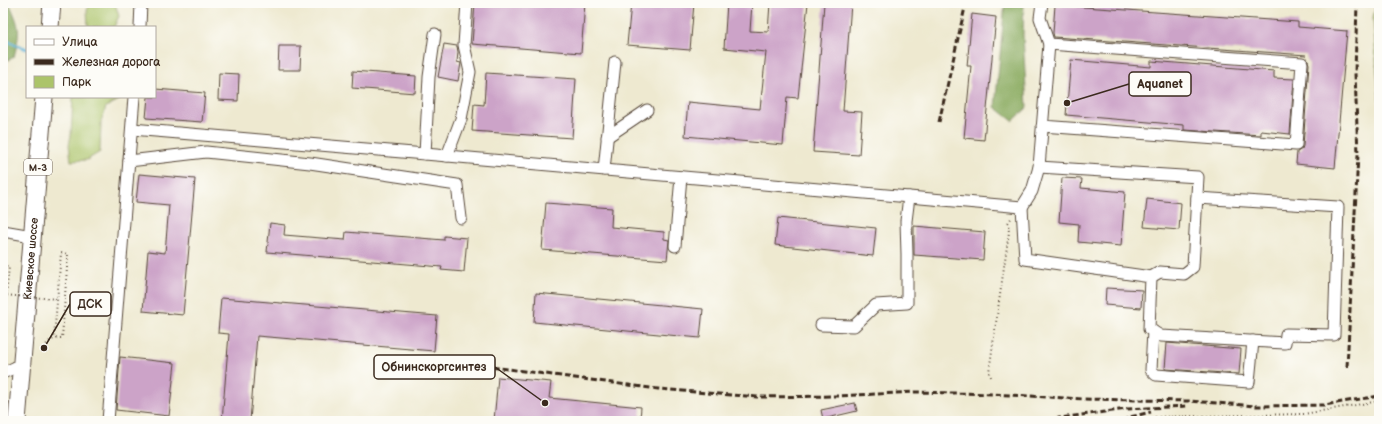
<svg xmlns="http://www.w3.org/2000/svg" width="1382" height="424" font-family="'Balsamiq Sans',sans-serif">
	<rect width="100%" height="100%" fill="#fdfcf7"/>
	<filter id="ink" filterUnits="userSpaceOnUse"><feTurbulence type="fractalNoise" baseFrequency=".025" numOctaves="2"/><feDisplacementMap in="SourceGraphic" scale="8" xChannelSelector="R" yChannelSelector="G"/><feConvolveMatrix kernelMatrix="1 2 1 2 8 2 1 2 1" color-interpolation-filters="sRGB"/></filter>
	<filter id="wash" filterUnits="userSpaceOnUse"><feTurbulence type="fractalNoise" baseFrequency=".012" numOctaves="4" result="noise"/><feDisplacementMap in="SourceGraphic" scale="16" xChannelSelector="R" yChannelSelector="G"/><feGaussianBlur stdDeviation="0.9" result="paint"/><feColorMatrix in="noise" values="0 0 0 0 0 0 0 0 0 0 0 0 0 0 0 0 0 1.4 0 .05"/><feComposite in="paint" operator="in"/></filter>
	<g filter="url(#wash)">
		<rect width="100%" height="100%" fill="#eee9d0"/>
		<g fill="#acc46a" stroke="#747744">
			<path d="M91,3H115L119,16L114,27H88L87,10Z"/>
			<path d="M1376,3H1379V100L1373,18Z"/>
			<path d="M73,97H121L119,100L106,107L101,122L100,152L87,160L71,161L69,145L71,135Z"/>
		</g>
		<g fill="#89aa5e" stroke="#626a3e">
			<path d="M3,3H10V5C21,29 20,32 14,57L8,60L3,58Z"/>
			<path d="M1005,3H1024L1023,35L1027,108L1013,121L995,107Z"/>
		</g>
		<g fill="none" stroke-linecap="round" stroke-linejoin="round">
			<path stroke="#5bb2d8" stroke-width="3" d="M3,38L14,44L27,49"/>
		</g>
		<g id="blocks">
			<g fill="#cca3c8">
				<path d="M475,3H585L581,53L472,44Z"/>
				<path d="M631,3H694L690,50L627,45Z"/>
				<path d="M727,3H752L750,31L768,32L770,3H808L798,98L787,97L783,145L685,136L688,102L760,109L766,52L724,48Z"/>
				<path d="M824,3H851L843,111L862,112L859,155L813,152Z"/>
				<path d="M1055,5L1298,22V27L1347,31L1335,168L1296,164L1297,152L1302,149L1303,146L1309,64L1306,55L1054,37L1053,33Z"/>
				<path d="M972,14L996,17L984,140L964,138L971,66H967Z"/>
				<path d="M444,44L457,46L458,52L457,62L461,63L458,81L438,77Z"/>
				<path d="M279,46H301L300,70H278Z"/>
				<path d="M1071,60L1151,67V61L1274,71V78L1294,79L1290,134L1261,131V135L1184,130V125L1066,115Z"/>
				<path d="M353,71L416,76L415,93L352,88Z"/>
				<path d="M219,73L239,74L238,101L218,100Z"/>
				<path d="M486,73L576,79L572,138L472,131L474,104L484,105Z"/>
				<path d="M155,89L205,93L202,122L146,118L148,97H155Z"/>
				<path d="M139,174L195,179L183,315L143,311L148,251L165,253L169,205L136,202Z"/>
				<path d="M1062,178L1082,179L1081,188L1125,192L1121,246L1078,242L1079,224L1059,222Z"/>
				<path d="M1147,199L1181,203L1179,230L1144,227Z"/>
				<path d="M546,203L612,208L611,227L664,232V239L669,240L667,260L542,250Z"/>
				<path d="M778,218L876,228L873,256L775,245Z"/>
				<path d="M270,223L285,225L284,235L345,240L346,232L444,240V236L467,238L464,272L441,270L442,267L267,252Z"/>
				<path d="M914,226L985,232L983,260L914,255Z"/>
				<path d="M1106,288L1142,290L1141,308L1105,305Z"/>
				<path d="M536,293L703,309L700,338L534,322Z"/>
				<path d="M221,298L437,316L434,351L257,336L250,421H222L229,334L218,333Z"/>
				<path d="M1167,343L1241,349L1239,374L1165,369Z"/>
				<path d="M120,357L175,363L169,416L116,410Z"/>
				<path d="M498,377L551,382L549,398L641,407L640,421H494Z"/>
				<path d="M855,403L857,411L823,419L821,410Z"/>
			</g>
		</g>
	</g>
	<g filter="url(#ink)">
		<use href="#blocks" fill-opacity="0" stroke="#564739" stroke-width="1"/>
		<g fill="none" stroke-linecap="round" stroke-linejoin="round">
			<g stroke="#564739" stroke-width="13">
				<g id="minor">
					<path d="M1042,3L1040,18L1049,44"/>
					<path d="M140,27L141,3"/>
					<path d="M132,129L425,154L1022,207L1025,259L1151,277L1149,329L1161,336L1285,343L1286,334L1334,335L1338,207L1197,198"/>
					<path d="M607,137L647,110"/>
					<path d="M425,154L429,77L435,34"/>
					<path d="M447,156L461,119L470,72L464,45L467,3"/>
					<path d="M129,161L206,152L310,163L457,185L461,218"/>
					<path d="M1039,167L1198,177L1193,267L1184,274L1160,272L1151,277"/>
					<path d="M604,170L615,62"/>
					<path d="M1022,207L1032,191L1039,167L1049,44L1302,63L1296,145L1042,126"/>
					<path d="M3,231L32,236"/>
					<path d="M675,246L681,177"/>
					<path d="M821,325L854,326L876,305L907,303V254L906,221L909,197"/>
					<path d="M1153,331L1151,370L1156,375L1249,382L1253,341"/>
					<path d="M3,373L22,364"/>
					<path d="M108,421L134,97"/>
				</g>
			</g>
			<g stroke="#564739" stroke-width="19">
				<g id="highway">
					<path d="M50,27L52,3"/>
					<path id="s1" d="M17,421L44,97"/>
				</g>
			</g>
			<g stroke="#564739" stroke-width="2" stroke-dasharray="1 3" stroke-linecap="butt">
				<path d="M3,265L9,267L3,326"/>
				<path d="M44,348C49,340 53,338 62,338L68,254L61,253L54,338"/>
				<path d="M991,377L989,372L1009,232L1008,223L1012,217"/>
				<path d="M1155,417L1304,414L1379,401"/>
			</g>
			<use href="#minor" stroke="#fff" stroke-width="11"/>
			<use href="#highway" stroke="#fff" stroke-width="17"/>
			<g stroke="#3b2a1e" stroke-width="3" stroke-dasharray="6 3" stroke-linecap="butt">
				<path d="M939,122L966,3"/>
				<path d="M430,361L508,369L658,389L757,397L837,396L916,392L992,394L1084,399L1189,401L1257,406L1324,405L1379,396"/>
				<path d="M1347,367L1358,155L1355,73L1357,3"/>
				<path d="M1037,421L1127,409L1188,406"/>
				<path d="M1123,421L1130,417L1151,412"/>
			</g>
			<path stroke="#564739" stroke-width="2" stroke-dasharray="1 3" stroke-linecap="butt" d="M3,295L57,299"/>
		</g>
	</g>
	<g text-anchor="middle" stroke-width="4" stroke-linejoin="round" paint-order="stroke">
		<rect fill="#fdfcf7" stroke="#75695f" stroke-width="1" x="24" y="159" width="28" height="16" rx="3"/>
		<g font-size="10" font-weight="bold" fill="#3b2a1e">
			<text x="38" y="171">М-3</text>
		</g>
		<g font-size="11" fill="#3b2a1e" stroke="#fdfcf7">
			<text dy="4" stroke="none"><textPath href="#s1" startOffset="163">Киевское шоссе</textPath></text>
		</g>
	</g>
	<path fill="none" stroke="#3b2a1e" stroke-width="1.5" d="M1067 103L1129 84M44 348L70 304M545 403L495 367"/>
	<g fill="#3b2a1e" stroke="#fdfcf7" stroke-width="1.5">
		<circle cx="1067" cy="103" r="4"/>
		<circle cx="44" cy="348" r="4"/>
		<circle cx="545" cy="403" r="4"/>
	</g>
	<g fill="#fdfcf7" stroke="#3b2a1e" stroke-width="1.5">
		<rect x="1129" y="72" width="62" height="24" rx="4"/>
		<rect x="70" y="292" width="41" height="24" rx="4"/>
		<rect x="374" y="355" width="121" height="24" rx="4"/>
	</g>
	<g font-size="12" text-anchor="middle" font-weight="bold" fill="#3b2a1e">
		<text x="1160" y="88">Aquanet</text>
		<text x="90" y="308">ДСК</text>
		<text x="434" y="371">Обнинскоргсинтез</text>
	</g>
	<rect width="1382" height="424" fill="none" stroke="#fdfcf7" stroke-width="16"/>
	<rect x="26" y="26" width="130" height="72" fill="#fdfcf7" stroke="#afa8a0"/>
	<rect x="34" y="39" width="20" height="6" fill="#ffffff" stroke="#afa8a0"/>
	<text x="62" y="46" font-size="12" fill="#3b2a1e">Улица</text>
	<rect x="34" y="59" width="20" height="6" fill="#3b2a1e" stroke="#afa8a0"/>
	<text x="62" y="66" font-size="12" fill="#3b2a1e">Железная дорога</text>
	<rect x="34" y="76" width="20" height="12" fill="#acc46a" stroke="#afa8a0"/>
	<text x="62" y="86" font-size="12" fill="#3b2a1e">Парк</text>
</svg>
